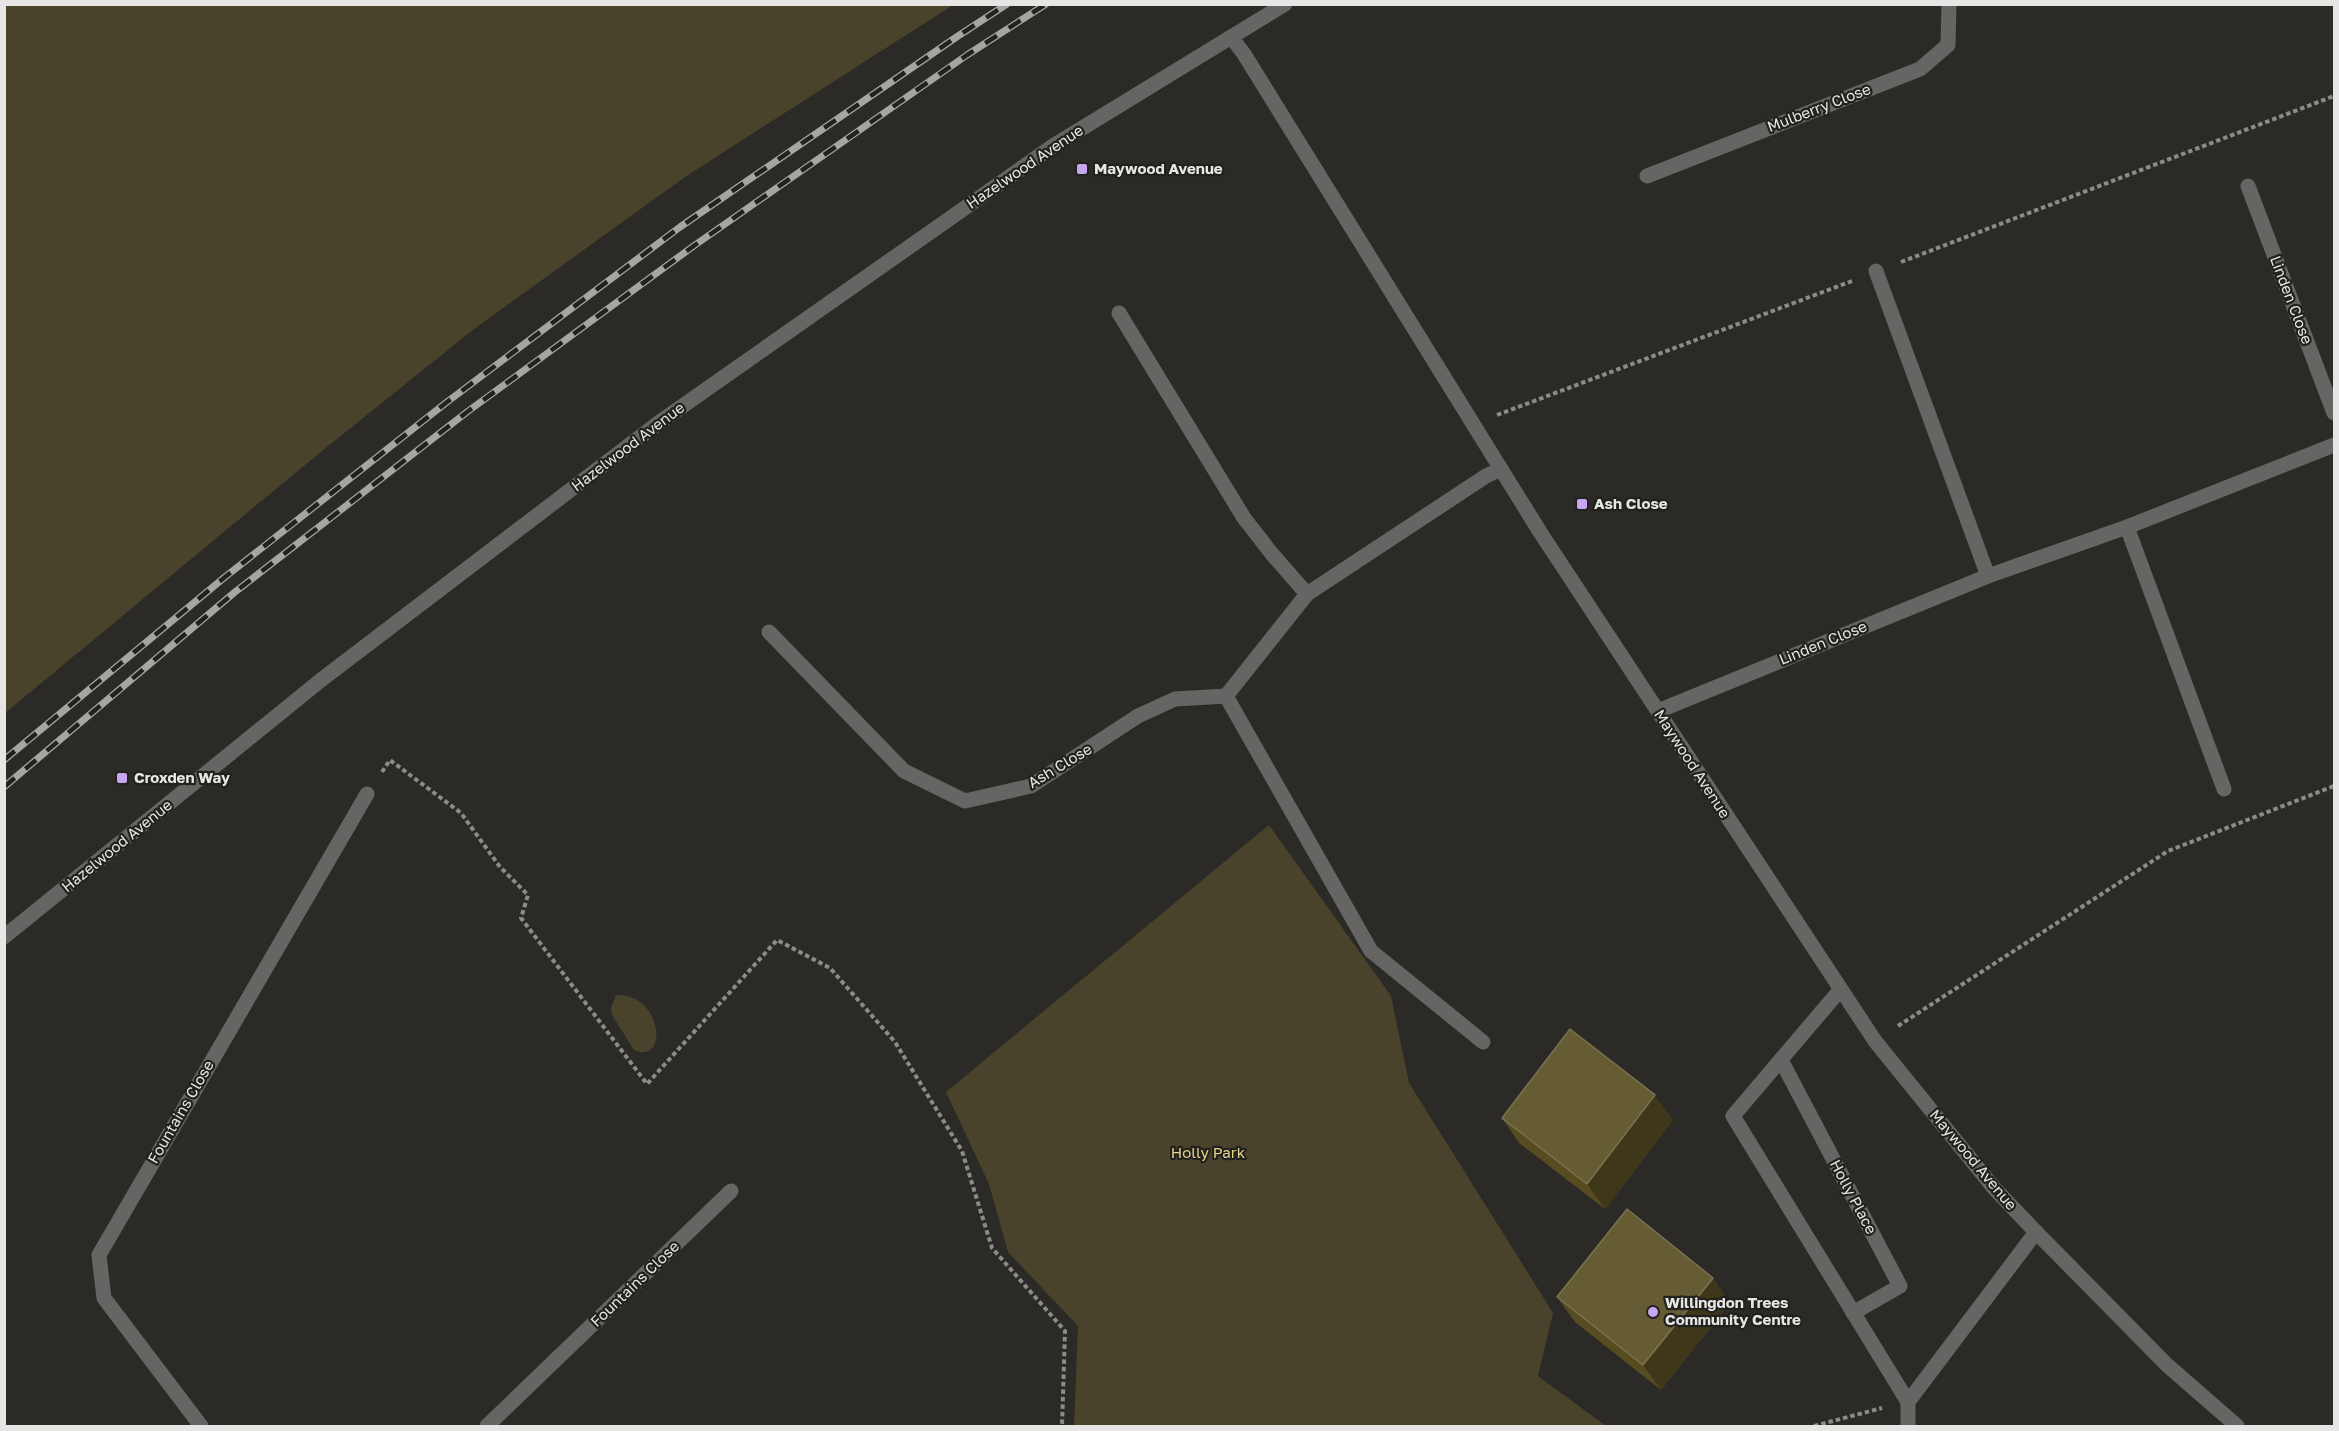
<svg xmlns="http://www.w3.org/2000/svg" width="2339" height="1431" font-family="'Golos Text',sans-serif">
	<rect width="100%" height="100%" fill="#2b2a27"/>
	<g fill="#4a432b">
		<path d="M5,4H953V5L685,177L474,329L317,455L5,713Z"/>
		<path d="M1269,825L1391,996L1409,1083L1553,1313L1538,1376L1606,1426H1074L1078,1326L1008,1252L989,1184L946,1092Z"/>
		<path d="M616,995C663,993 669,1066 634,1050L612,1015L611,1008Z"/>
	</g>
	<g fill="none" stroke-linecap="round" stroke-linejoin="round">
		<g stroke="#8c8b88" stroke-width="4" stroke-dasharray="4.5 3" stroke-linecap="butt">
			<path d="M1901,262L2334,96"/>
			<path d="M1497,415L1852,281"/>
			<path d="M382,772L390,760L461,813L500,867L528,895L521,918L647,1084L777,940L830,968L895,1042L962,1151L992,1248L1065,1331L1062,1426"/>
			<path d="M1898,1026L2168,851L2334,786"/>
			<path d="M1814,1426L1882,1408"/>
		</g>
		<g stroke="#666564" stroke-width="15">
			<path d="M1231,37L1244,54L1540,532L1875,1041L1994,1188L2036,1232L2167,1365L2237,1426"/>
			<path d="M1647,176L1920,69L1948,45L1949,4"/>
			<path d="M2248,186L2334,413"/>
			<path d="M1876,271L1988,576"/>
			<path d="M1119,313L1244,518L1272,554L1307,594L1486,476L1501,469"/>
			<path d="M2127,527L2224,789"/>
			<path d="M769,632L904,771L965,801L1031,786L1138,716L1175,699L1226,696L1307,594"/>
			<path d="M1226,696L1371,951L1483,1042"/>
			<path d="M1658,711L1988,576L2127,527L2334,445"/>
			<path d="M4,937L321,680L657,424L1053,146L1285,4"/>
			<path d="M1840,990L1733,1116L1908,1402"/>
			<path d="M1781,1060L1900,1286L1853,1313"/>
			<path d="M201,1426L104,1298L99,1255L367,794"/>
			<path d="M487,1426L731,1191"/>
			<path d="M1908,1426V1402L2036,1232"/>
		</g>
		<g stroke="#a6a5a3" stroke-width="7">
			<g id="rail">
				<path d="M4,760L225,577L447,402L680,227L958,36L1007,4"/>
				<path d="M4,787L235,592L467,412L695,245L967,55L1046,4"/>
			</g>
		</g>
		<use href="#rail" stroke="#21211e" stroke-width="4.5" stroke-dasharray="14" stroke-linecap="butt"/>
	</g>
	<g fill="#574c1f">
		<path d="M1502,1118L1673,1120L1605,1209L1519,1143Z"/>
		<path d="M1713,1278L1730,1303L1661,1390L1575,1322L1557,1297Z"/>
	</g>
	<g fill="#3f3719">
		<path d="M1655,1095L1673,1120L1605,1209L1587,1184Z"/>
		<path d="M1713,1278L1730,1303L1661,1390L1643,1365Z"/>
	</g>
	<g fill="#665c34" stroke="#7a7250" stroke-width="1.5">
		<path d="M1570,1029L1655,1095L1587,1184L1502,1118Z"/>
		<path d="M1627,1209L1713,1278L1643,1365L1557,1297Z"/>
	</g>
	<g fill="#c7a6ef" stroke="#21211e" stroke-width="2">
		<rect x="1076" y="163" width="12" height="12" rx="3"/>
		<rect x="1576" y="498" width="12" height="12" rx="3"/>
		<rect x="116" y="772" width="12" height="12" rx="3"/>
		<circle cx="1653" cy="1312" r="6"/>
	</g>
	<g text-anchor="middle" stroke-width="4.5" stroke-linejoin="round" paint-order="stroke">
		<g font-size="15" fill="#e7e6e4" stroke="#21211e">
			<text transform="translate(1819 108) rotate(-21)" y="5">Mulberry Close</text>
			<text transform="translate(1025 167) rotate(-34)" y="5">Hazelwood Avenue</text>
			<text transform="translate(2291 300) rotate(69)" y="5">Linden Close</text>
			<text transform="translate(628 447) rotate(-37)" y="5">Hazelwood Avenue</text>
			<text transform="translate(1823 643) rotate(-22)" y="5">Linden Close</text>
			<text transform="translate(1692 764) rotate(57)" y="5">Maywood Avenue</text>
			<text transform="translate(1060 766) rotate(-31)" y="5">Ash Close</text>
			<text transform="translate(117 846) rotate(-39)" y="5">Hazelwood Avenue</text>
			<text transform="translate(181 1112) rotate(-60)" y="5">Fountains Close</text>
			<text transform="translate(1973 1160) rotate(50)" y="5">Maywood Avenue</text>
			<text transform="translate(1853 1197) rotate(62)" y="5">Holly Place</text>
			<text transform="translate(635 1284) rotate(-44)" y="5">Fountains Close</text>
		</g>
		<g font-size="15" font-weight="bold" fill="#e7e6e4" stroke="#21211e" text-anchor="start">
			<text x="1094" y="174">Maywood Avenue</text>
			<text x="1594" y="509">Ash Close</text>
			<text x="134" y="783">Croxden Way</text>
			<text x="1665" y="1308">Willingdon Trees<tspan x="1665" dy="17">Community Centre</tspan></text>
		</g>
		<g font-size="15" fill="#e9d48a" stroke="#21211e">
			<text x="1208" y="1158">Holly Park</text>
		</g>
	</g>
	<rect width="2339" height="1431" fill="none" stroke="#e7e6e4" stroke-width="12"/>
</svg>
